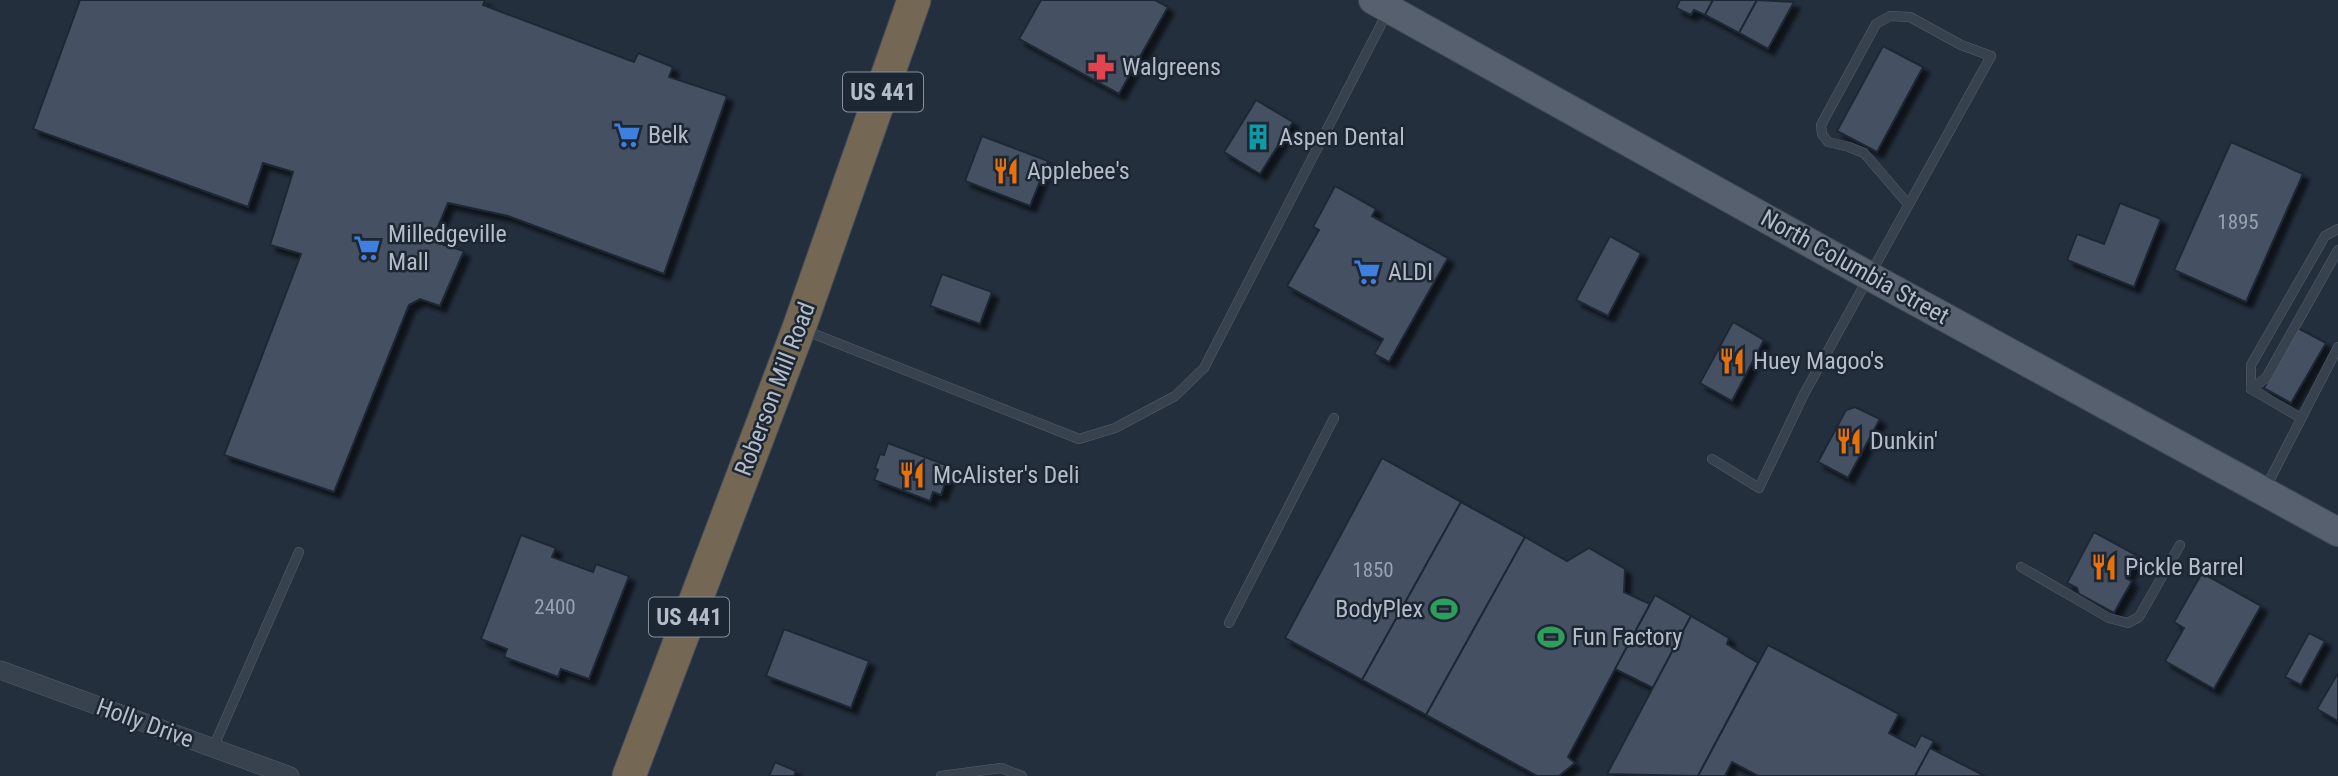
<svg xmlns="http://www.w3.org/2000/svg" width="2338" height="776" font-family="'Roboto Condensed',sans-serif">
	<defs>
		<filter id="shadow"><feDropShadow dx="6" dy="6" stdDeviation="2" flood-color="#0009"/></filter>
	</defs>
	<rect width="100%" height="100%" fill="#242f3e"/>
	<g fill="#455162" stroke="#1f2835" stroke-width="2" filter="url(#shadow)">
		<path d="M80,0H485L483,5L634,62L638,53L673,67L669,77L727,96L664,274L508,216L448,203L432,241L464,251L440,306L420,299L409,305L334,492L224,455L301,254L270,245L293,172L263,163L248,207L33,129Z"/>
		<path d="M1041,0H1155L1168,7L1119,94L1019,39Z"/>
		<path d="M1680,0H1713L1705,15L1694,10L1691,15L1676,8Z"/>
		<path d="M1713,0H1757L1739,33L1705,15Z"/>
		<path d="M1757,0L1794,2L1768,49L1739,33Z"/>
		<path d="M1883,46L1923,67L1877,152L1837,131Z"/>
		<path d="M1256,100L1293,122L1260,174L1224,152Z"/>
		<path d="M982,136L1048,161L1030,206L965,181Z"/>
		<path d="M2231,142L2303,174L2246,302L2174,270Z"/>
		<path d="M1335,186L1376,209L1372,216L1448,258L1389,362L1374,354L1383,339L1287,286L1319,230L1313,227Z"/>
		<path d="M2120,203L2161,219L2134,287L2067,260L2077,234L2104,244Z"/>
		<path d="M1610,236L1641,253L1608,316L1576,300Z"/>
		<path d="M942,274L992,292L980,324L930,306Z"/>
		<path d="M1733,322L1764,340L1732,401L1700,383Z"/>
		<path d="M2298,328L2326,343L2291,403L2264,388Z"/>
		<path d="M1855,407L1880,419L1848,478L1818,462L1846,410Z"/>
		<path d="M888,443L951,467L941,495L933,492L930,501L874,480L878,470L875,468L880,454L884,455Z"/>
		<path d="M1382,458L1461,502L1362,680L1285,638Z"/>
		<path d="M1461,502L1525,537L1426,715L1362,680Z"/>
		<path d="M2094,532L2138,556L2126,578L2132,581L2114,613L2079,594L2077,588L2067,583Z"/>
		<path d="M521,535L556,548L552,557L593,572L596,564L629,576L589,679L561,669L558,677L504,657L507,649L481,639Z"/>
		<path d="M1525,537L1567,561L1589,548L1625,569L1624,592L1650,604L1568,757L1575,763L1559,776H1537L1426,715Z"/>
		<path d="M2202,573L2261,606L2214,689L2165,661L2184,628L2174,622Z"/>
		<path d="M1655,595L1691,616L1653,688L1615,669Z"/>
		<path d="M1691,616L1729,638L1727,644L1758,663L1698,776L1607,774Z"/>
		<path d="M784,629L869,661L851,708L766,676Z"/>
		<path d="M2309,633L2325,641L2301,685L2285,677Z"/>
		<path d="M1768,645L1899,714L1889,733L1915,747L1921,735L1934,741L1915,776H1758L1732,762L1725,776H1698Z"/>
		<path d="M2338,673V721L2317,709Z"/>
		<path d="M1930,748L1985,776H1915Z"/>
		<path d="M775,762L796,771L794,776H769Z"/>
	</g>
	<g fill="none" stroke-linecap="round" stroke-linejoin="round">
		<g stroke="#565f6c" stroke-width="10">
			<g id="lane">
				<path d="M804,330L1079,439L1115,428L1175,396L1204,368L1388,11"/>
				<path d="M2251,389V365L2325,236L2338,229"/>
				<path d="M2251,389L2266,378L2338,250"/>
				<path d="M2251,389L2301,418"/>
				<path d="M1712,459L1759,488L1804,394L1991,56L1961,45L1910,17L1890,16L1876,24L1821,125L1822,134L1828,142L1849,147L1864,153L1908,204"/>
				<path d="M2266,487L2338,347"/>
				<path d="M2021,567L2109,618L2128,623L2139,617L2180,545"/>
				<path d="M1229,623L1334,418"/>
				<path d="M213,748L299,552"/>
				<path d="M941,776L1001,768L1022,776"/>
			</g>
		</g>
		<g stroke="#565f6c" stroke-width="19">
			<path id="street" d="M0,670L290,776"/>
		</g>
		<g stroke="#414a57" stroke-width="30">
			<path id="primary" d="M1373,0L1871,277L2338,532"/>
		</g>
		<g stroke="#434c59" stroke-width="35">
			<path id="highway" d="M629,776L799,328L914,0"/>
		</g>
		<use href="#lane" stroke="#38414e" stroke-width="9"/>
		<use href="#street" stroke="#38414e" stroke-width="18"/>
		<use href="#primary" stroke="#56606e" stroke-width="28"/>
		<use href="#highway" stroke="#746855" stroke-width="33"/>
	</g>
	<defs>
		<g id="pharmacy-bare" transform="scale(2.1)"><path d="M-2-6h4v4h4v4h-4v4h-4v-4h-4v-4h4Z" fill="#e0444e" stroke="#1d2633" stroke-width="2.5" paint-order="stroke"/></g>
		<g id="supermarket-bare" transform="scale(2.1)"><path d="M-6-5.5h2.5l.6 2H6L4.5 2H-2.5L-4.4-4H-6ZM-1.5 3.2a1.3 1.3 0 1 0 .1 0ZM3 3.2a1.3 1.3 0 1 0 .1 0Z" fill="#3f7fe0" stroke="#1d2633" stroke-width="2.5" paint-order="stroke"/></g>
		<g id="building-bare" transform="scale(2.1)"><path d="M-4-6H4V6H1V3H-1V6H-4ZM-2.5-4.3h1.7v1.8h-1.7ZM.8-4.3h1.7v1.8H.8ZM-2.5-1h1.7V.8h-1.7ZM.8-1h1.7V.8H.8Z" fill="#0f9aa8" stroke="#1d2633" stroke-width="2.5" paint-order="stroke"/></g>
		<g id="restaurant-bare" transform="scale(2.1)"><path d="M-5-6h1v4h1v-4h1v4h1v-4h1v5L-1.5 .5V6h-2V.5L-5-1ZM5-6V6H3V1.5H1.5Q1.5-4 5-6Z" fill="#e8710a" stroke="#1d2633" stroke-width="2.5" paint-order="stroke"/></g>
		<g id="stadium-bare" transform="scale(2.1)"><path d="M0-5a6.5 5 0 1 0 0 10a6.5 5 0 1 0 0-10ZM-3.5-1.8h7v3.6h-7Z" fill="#2e9e5b" stroke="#1d2633" stroke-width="2.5" paint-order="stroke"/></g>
	</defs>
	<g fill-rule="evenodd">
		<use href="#pharmacy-bare" x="1101" y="67"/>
		<use href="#supermarket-bare" x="627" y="135"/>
		<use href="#building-bare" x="1258" y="137"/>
		<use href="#restaurant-bare" x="1006" y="171"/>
		<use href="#supermarket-bare" x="367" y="248"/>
		<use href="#supermarket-bare" x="1367" y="272"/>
		<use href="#restaurant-bare" x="1732" y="361"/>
		<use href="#restaurant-bare" x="1849" y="441"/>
		<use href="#restaurant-bare" x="912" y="475"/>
		<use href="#restaurant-bare" x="2104" y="567"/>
		<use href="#stadium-bare" x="1444" y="609"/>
		<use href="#stadium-bare" x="1551" y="637"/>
	</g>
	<g text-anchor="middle" stroke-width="5" stroke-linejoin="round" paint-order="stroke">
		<g font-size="21" fill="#98a1af">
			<text x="2238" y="229">1895</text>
			<text x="1373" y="577">1850</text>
			<text x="555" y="614">2400</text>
		</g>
		<g fill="#1d2633" stroke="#878f9c" stroke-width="2">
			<rect x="843" y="72.5" width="80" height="39" rx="5"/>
			<rect x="649" y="597.5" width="80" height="39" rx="5"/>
		</g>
		<g font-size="23" font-weight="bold" fill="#b4bcc9">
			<text x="883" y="100">US 441</text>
			<text x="689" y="625">US 441</text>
		</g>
		<g font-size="24" fill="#b4bcc9" stroke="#1d2633" text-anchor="start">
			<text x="1122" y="75">Walgreens</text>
			<text x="648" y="143">Belk</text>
			<text x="1279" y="145">Aspen Dental</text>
			<text x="1027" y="179">Applebee's</text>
			<text x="388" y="242">Milledgeville<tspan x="388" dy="28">Mall</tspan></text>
			<text x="1388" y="280">ALDI</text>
			<text x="1753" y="369">Huey Magoo's</text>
			<text x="1870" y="449">Dunkin'</text>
			<text x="933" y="483">McAlister's Deli</text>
			<text x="2125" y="575">Pickle Barrel</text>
			<text x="1423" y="617" text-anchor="end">BodyPlex</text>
			<text x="1572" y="645">Fun Factory</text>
		</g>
		<g font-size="24" fill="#b4bcc9" stroke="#1d2633">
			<text transform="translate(1855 267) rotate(29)" y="8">North Columbia Street</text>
			<text transform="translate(775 389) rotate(-69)" y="8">Roberson Mill Road</text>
			<text transform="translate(145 723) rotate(20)" y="8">Holly Drive</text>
		</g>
	</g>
</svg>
